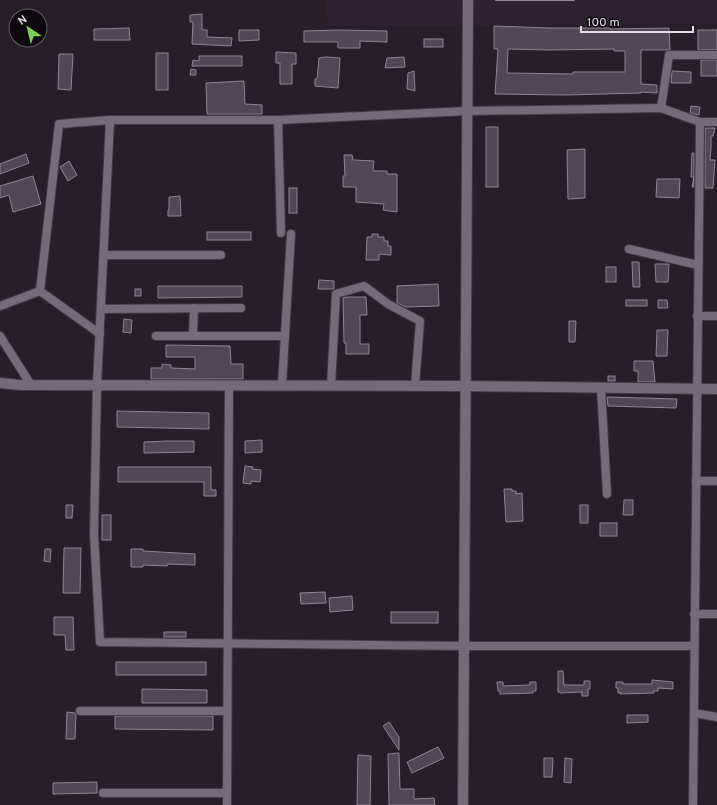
<svg xmlns="http://www.w3.org/2000/svg" width="717" height="805" font-family="Overpass,sans-serif">
	<rect width="100%" height="100%" fill="#271e2a"/>
	<path fill="#2f2133" d="M325,0H717V24L328,26Z"/>
	<g fill="#524756" stroke="#908494" fill-rule="evenodd">
		<path d="M202,14V30H207V37L232,38L231,46L192,44L193,22H190V15Z"/>
		<path d="M494,26L550,28H610V29L669,28L670,50H641V84L657,85V93L641,92V93L565,95L495,94L498,49H494ZM508,49L549,50L614,49V51H625V72H573V74L507,73Z"/>
		<path d="M129,28L130,40H94V29Z"/>
		<path d="M239,30H259V40L239,41Z"/>
		<path d="M339,30L387,31V42L360,41V48H338V42H304V31Z"/>
		<rect x="698" y="30" width="19" height="20"/>
		<rect x="424" y="39" width="19" height="8"/>
		<path d="M276,52L296,53V64H292V84H280V63H276Z"/>
		<rect x="156" y="53" width="12" height="37"/>
		<path d="M59,54H73L71,90L58,89Z"/>
		<path d="M199,56H242V66H192L193,60L199,61Z"/>
		<path d="M326,57L340,58L338,88L315,86V79H317L319,58Z"/>
		<path d="M404,57L405,67L385,68L387,58Z"/>
		<rect x="701" y="60" width="16" height="16"/>
		<path d="M191,69L196,70V75H190Z"/>
		<path d="M414,71L415,91L407,89L408,73Z"/>
		<path d="M672,71L691,72V83H671Z"/>
		<path d="M244,81L245,104L262,105V114H207L206,83Z"/>
		<path d="M691,106L700,107L699,115L690,113Z"/>
		<rect x="486" y="127" width="12" height="60"/>
		<path d="M705,128H715L713,136H711V148L710,160H715L713,188H705Z"/>
		<path d="M585,149V198L568,199L567,150Z"/>
		<path d="M692,153H694V187H692L694,177H691Z"/>
		<path d="M26,154L29,163L0,174V164Z"/>
		<path d="M344,155H352L353,160L374,161L373,171H387V174H397V212L383,210L384,204L356,202V187H343V176H345Z"/>
		<path d="M69,161L77,175L68,181L60,167Z"/>
		<path d="M33,176L41,204L13,212L9,195L0,198V186Z"/>
		<path d="M657,179H680L679,198L656,197Z"/>
		<rect x="289" y="188" width="8" height="25"/>
		<path d="M180,196L181,216H168V210H169V197Z"/>
		<rect x="207" y="232" width="44" height="8"/>
		<path d="M372,234H378V237H384V241H388V246H391V255L379,254V260H366L367,237H372Z"/>
		<path d="M632,262H639L640,287H633Z"/>
		<path d="M655,264H669L668,282H656Z"/>
		<rect x="606" y="267" width="10" height="15"/>
		<path d="M319,280L334,281V289H318Z"/>
		<path d="M438,284L439,306L406,307L397,303V286Z"/>
		<path d="M158,286H242V297L158,298Z"/>
		<rect x="135" y="289" width="6" height="7"/>
		<path d="M346,297H366L367,315H360V344H369V354H346V343H344L343,298Z"/>
		<rect x="626" y="300" width="21" height="6"/>
		<path d="M658,300H667L668,308H658Z"/>
		<path d="M124,319L132,320L131,333L123,332Z"/>
		<path d="M569,321H576L575,342H569Z"/>
		<path d="M657,330H668L667,356H656Z"/>
		<path d="M166,345L230,346L231,364H243V379H151V368H162V364L171,365V368L195,369V357H166Z"/>
		<path d="M634,361H653L655,382H638V371H634Z"/>
		<rect x="608" y="376" width="7" height="5"/>
		<path d="M607,397L677,399L676,408L608,406Z"/>
		<path d="M117,411L209,413V429L117,427Z"/>
		<path d="M262,440V452L245,453V441Z"/>
		<path d="M167,441H194V452L144,453V442Z"/>
		<path d="M245,466L253,467L252,469L261,470L260,482L251,481V484L243,483Z"/>
		<path d="M118,467H211V490H216V496H204V482H118Z"/>
		<path d="M504,489H512V491H516V494L522,493L523,521L506,522Z"/>
		<path d="M624,500H633V515H623Z"/>
		<path d="M66,505H73L72,518H66Z"/>
		<rect x="580" y="505" width="8" height="18"/>
		<rect x="102" y="515" width="9" height="25"/>
		<rect x="600" y="523" width="17" height="13"/>
		<path d="M64,548H81L80,593H63Z"/>
		<path d="M45,549H51L50,562L44,561Z"/>
		<path d="M131,549H143V551L195,554V565L168,564L167,566L143,565V567H131Z"/>
		<path d="M325,592L326,603L301,604L300,593Z"/>
		<path d="M352,596L353,610L330,612L329,598Z"/>
		<rect x="391" y="612" width="47" height="11"/>
		<path d="M54,617H73L74,650H66L65,635H54Z"/>
		<rect x="164" y="632" width="22" height="5"/>
		<rect x="116" y="662" width="90" height="13"/>
		<path d="M558,671H563L564,685H584V681H590V689H588V696H582V692L560,693V692H558Z"/>
		<path d="M652,680L673,682V689L658,688V691H653L654,693L620,694V692L618,693V688H616V682H623V684H652Z"/>
		<path d="M497,682H503V686L530,685V682H536V691H533V693L500,694V691H498Z"/>
		<path d="M142,689L207,690V703H142Z"/>
		<path d="M67,712L75,713L76,715L75,739H66Z"/>
		<path d="M627,715H648V722L627,723Z"/>
		<path d="M115,716H213V730L115,729Z"/>
		<path d="M389,722L399,737V750L383,726Z"/>
		<path d="M438,747L444,758L412,773L407,762Z"/>
		<path d="M399,753L400,789H414V799L434,798L435,805H389L388,754Z"/>
		<path d="M358,755L371,756L370,805H357Z"/>
		<path d="M544,758H553L552,777H544Z"/>
		<path d="M565,758L572,759L571,783L564,782Z"/>
		<path d="M97,782V793L53,794V783Z"/>
	</g>
	<g fill="none" stroke-linecap="round" stroke-linejoin="round">
		<g stroke="#423a45" stroke-width="10">
			<g id="minor">
				<path d="M661,108L669,55H717"/>
				<path d="M110,120L97,385L94,534L100,642L464,646H694"/>
				<path d="M278,120L281,233"/>
				<path d="M629,249L698,265"/>
				<path d="M104,255H221"/>
				<path d="M40,291L59,124L110,120H278L468,111L661,108L700,122H717"/>
				<path d="M0,306L40,291L100,334"/>
				<path d="M101,309L241,308"/>
				<path d="M697,316H717"/>
				<path d="M0,336L31,385"/>
				<path d="M156,336H285"/>
				<path d="M193,336L194,308"/>
				<path d="M282,385L291,234"/>
				<path d="M331,386L336,294L364,286L388,304L420,321L415,386"/>
				<path d="M601,388L607,494"/>
				<path d="M696,481H717"/>
				<path d="M694,614H717"/>
				<path d="M80,711H227"/>
				<path d="M694,713L717,717"/>
				<path d="M103,793H227"/>
				<path d="M227,805L229,385"/>
				<path d="M693,805L700,122"/>
			</g>
		</g>
		<g stroke="#423a45" stroke-width="12">
			<g id="tertiary">
				<path d="M0,383L20,385L465,386L717,389"/>
				<path d="M463,805L468,0"/>
			</g>
		</g>
		<use href="#minor" stroke="#756a79" stroke-width="8"/>
		<use href="#tertiary" stroke="#756a79" stroke-width="10"/>
		<path stroke="#908993" stroke-width="2" d="M496,0H574"/>
	</g>
	<g transform="translate(28 28) rotate(325)"><circle r="19" fill="#0d090f" stroke="#625d64"/>
	<path d="M0-3L7 15L0 10L-7 15Z" fill="#7bd155"/>
	<text y="-6" font-size="11" font-weight="bold" text-anchor="middle" fill="#e2dce4">N</text>
	</g>
	<path d="M581 26v6h112v-6" fill="none" stroke="#e2dce4" stroke-width="2"/>
	<text x="587" y="26" font-size="12" fill="#e2dce4" stroke="#0d090f" stroke-width="3" paint-order="stroke">100 m</text>
</svg>
